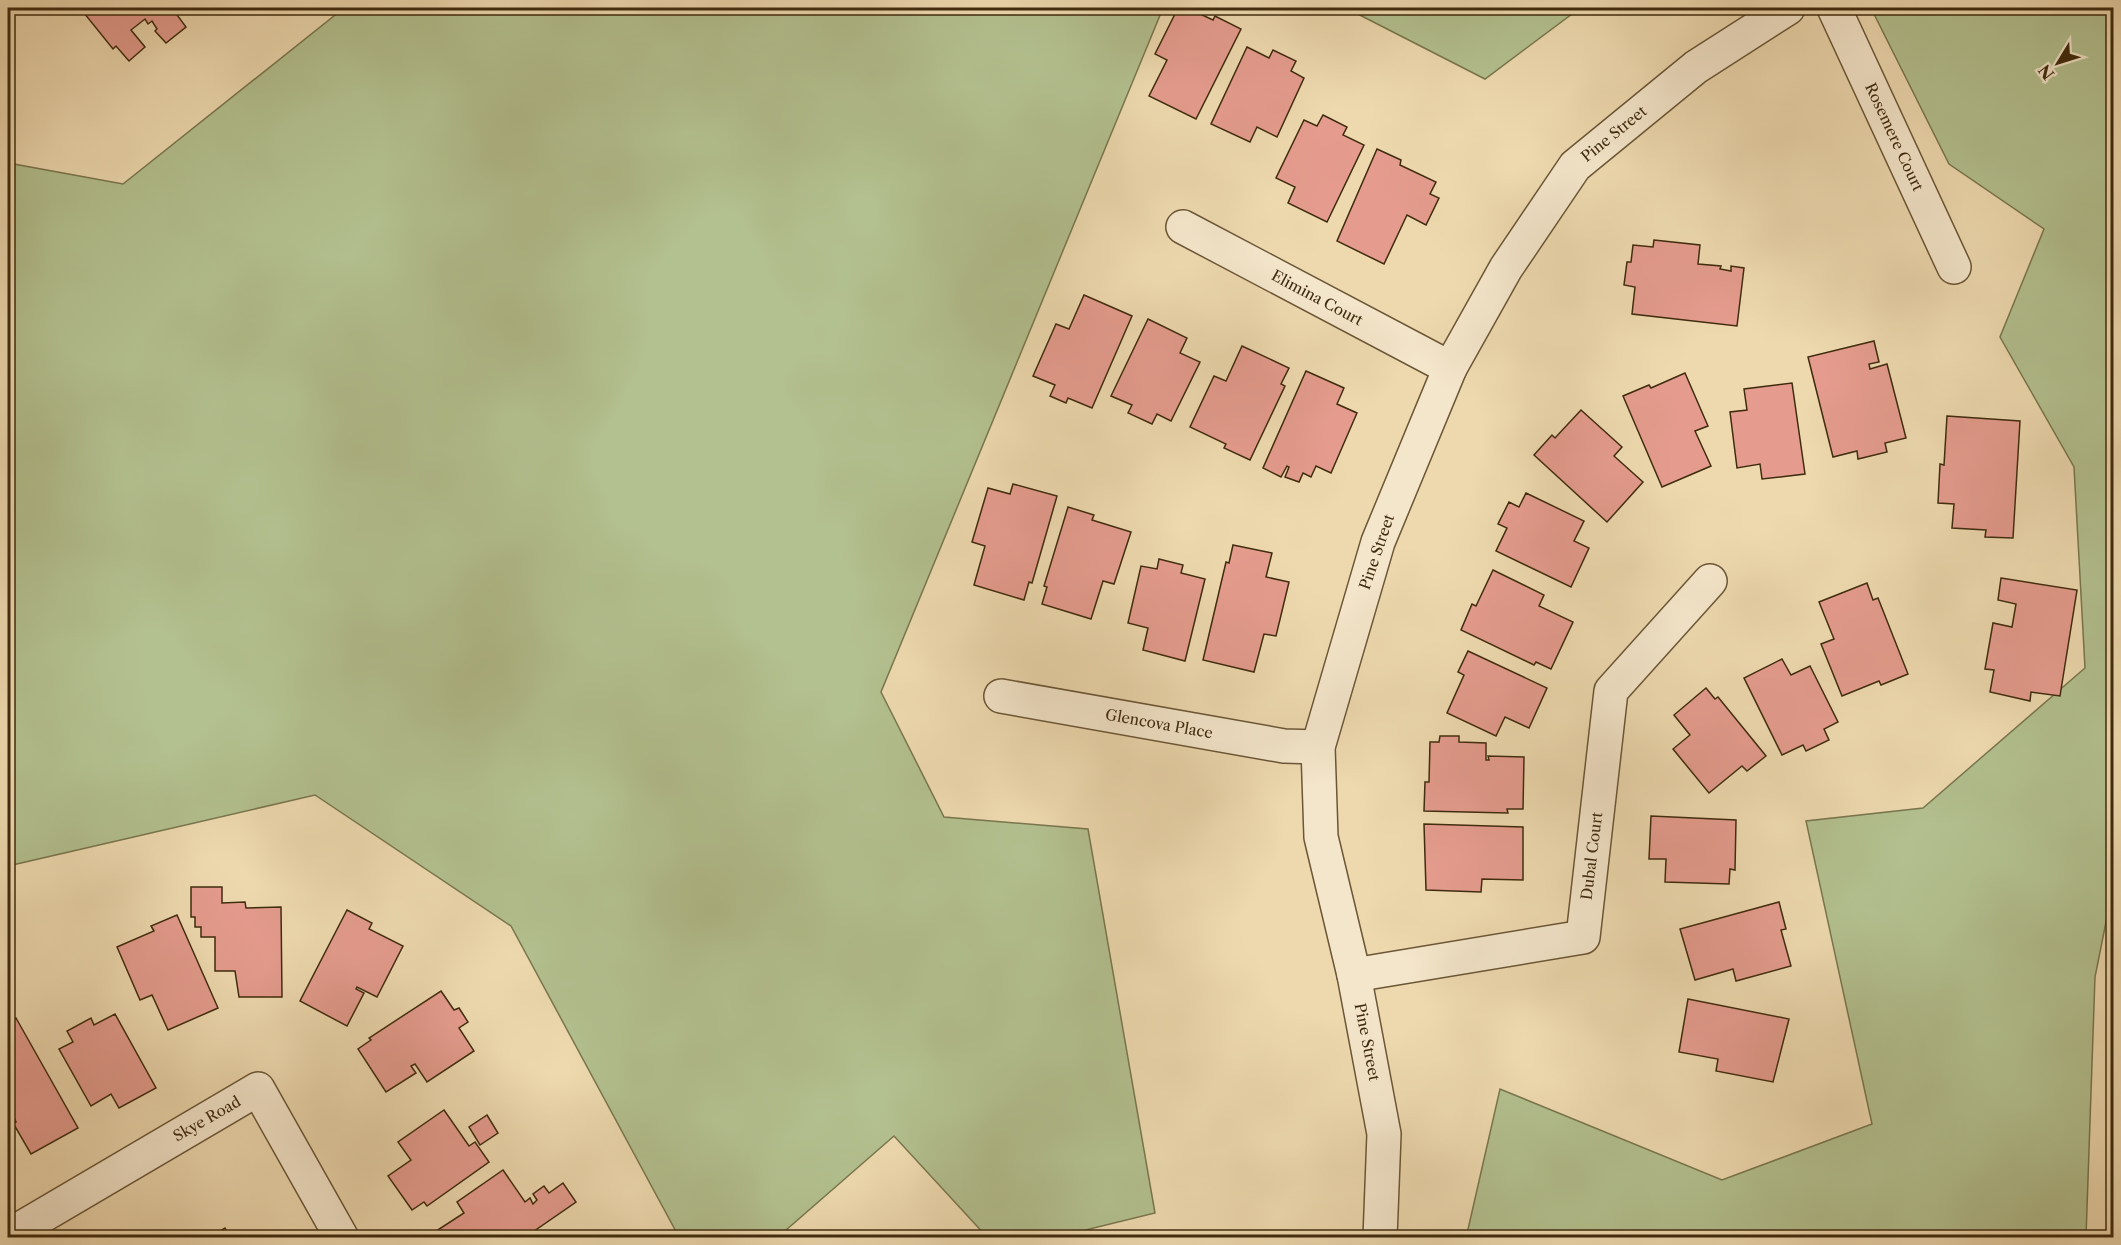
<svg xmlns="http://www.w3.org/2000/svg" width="2121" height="1245" font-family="'Libre Caslon Text',serif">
	<rect width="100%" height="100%" fill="#eed9af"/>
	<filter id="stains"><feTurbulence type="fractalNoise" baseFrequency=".00333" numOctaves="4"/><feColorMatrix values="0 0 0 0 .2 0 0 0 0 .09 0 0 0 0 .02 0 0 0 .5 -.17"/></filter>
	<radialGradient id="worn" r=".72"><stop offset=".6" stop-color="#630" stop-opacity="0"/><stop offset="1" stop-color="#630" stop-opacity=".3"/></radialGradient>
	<g fill="#b3c08f" stroke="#79764e" stroke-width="1.5">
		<path d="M344,8H1163L881,692L944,817L1088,829L1155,1213L1057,1237H987L894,1136L778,1237H679L511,926L315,795L8,866V163L123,184Z"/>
		<path d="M1346,8H1580L1485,79Z"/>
		<path d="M1871,8H2113L2114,882L2095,977L2086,1237L1466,1238L1500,1089L1722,1180L1872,1124L1806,821L1923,808L2085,668L2074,467L2000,337L2044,229L1949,164Z"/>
	</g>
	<g fill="#e59c8e" stroke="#3f2b0e" stroke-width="1.5">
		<path d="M80,8H172L186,27L166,43L155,31L157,29L152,21L148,24L145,19L131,30L145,47L129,61L116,46L113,49Z"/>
		<path d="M1178,8H1187L1213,20L1215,16L1241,29L1196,119L1149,96L1167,60L1155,54Z"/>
		<path d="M1247,47L1269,58L1273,50L1296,61L1291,71L1304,78L1277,137L1257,127L1250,142L1211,124Z"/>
		<path d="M1323,115L1347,127L1343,135L1364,145L1327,222L1288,203L1295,187L1276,178L1304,120L1317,126Z"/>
		<path d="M1377,149L1401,160L1400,165L1436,182L1430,194L1439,198L1426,225L1407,215L1384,264L1337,241Z"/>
		<path d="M1654,240L1700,245L1698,264L1721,266L1720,269L1731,271V266L1744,268L1737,326L1632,314L1635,287L1624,285L1627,262H1631L1633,245L1653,247Z"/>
		<path d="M1084,295L1132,316L1092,408L1068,398L1066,403L1050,396L1055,385L1033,376L1056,324L1069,329Z"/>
		<path d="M1148,319L1187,338L1180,353L1200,362L1171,421L1157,414L1152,424L1128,413L1132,405L1111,396Z"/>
		<path d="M1874,341L1879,362L1869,364L1870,369L1887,364L1906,438L1885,443L1887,452L1858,459L1857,451L1833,457L1808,357Z"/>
		<path d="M1242,346L1289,368L1281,384L1285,386L1250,460L1224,448L1226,444L1190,427L1214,376L1226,381Z"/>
		<path d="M1306,371L1344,388L1337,404L1357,413L1331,473L1316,466L1311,477L1303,473L1299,482L1285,477L1289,467L1287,466L1281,477L1263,468Z"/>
		<path d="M1685,373L1708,426L1695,431L1711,466L1662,487L1623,396L1649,385L1651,388Z"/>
		<path d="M1792,383L1805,474L1762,479L1760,464L1737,468L1730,412L1747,410L1744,389Z"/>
		<path d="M1581,410L1622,447L1614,456L1643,482L1607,522L1534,455L1552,435L1555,438Z"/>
		<path d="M1947,416L2020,421L2013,538L1985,537L1986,530L1952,528L1954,504L1938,503L1940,464L1944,465Z"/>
		<path d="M1013,484L1057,496L1032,583L1029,582L1024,600L974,585L985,546L972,542L988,488L1010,494Z"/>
		<path d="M1526,493L1584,521L1574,541L1589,548L1571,587L1496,551L1507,528L1498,524L1509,502L1519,507Z"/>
		<path d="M1068,507L1094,515L1092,520L1131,532L1114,584L1103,581L1091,619L1042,604L1047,587L1044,586Z"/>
		<path d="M1233,545L1272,553L1266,577L1289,582L1276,636L1264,634L1254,672L1203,660L1226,562L1229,563Z"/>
		<path d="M1159,559L1183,565L1181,573L1205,579L1185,661L1143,650L1148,628L1128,623L1141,566L1157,569Z"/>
		<path d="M1493,570L1544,595L1539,606L1573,622L1551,669L1536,662L1534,665L1461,630L1472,604L1476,606Z"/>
		<path d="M2001,578L2077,590L2060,696L2031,692L2030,701L1990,692L1994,670L1985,669L1993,623L2012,627L2016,604L1998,600Z"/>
		<path d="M1867,583L1873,600L1878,598L1908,674L1881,685L1879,681L1842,696L1821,644L1834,639L1819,602Z"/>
		<path d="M1468,651L1547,688L1529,728L1505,717L1496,736L1447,713L1464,675L1458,672Z"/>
		<path d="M1782,659L1791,675L1810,666L1838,722L1824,729L1829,740L1806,751L1803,745L1782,755L1744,678Z"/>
		<path d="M1706,688L1715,699L1718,697L1766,756L1747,771L1742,766L1709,793L1673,749L1690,735L1674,715Z"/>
		<path d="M1440,736H1459V742L1486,743V760H1489L1488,756L1524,757L1523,809H1507L1508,813L1424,811L1425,782H1429L1430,742H1439Z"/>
		<path d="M1651,816L1736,820L1735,870L1730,869L1729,884L1665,882L1666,859H1649Z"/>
		<path d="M1424,824L1523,827V880L1482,879L1481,892L1426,890Z"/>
		<path d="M191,887H222V903L245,902L246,908L281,907L282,997H239L235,971H215V937H201V927H195V917H191Z"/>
		<path d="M1779,902L1786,929L1781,930L1791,966L1736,981L1733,969L1695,980L1680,929Z"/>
		<path d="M347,910L372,923L369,929L403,946L377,997L357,987L356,989L364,993L347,1026L300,1001Z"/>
		<path d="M177,915L218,1008L168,1030L152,995L140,1000L117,947L154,931L151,926Z"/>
		<path d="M441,991L454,1010L459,1008L468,1022L459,1028L474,1051L427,1082L415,1064L411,1066L416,1073L386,1092L358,1049L371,1040L369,1038Z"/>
		<path d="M1688,999L1789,1019L1773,1082L1716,1071L1718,1059L1679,1052Z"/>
		<path d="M115,1014L156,1088L119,1108L111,1094L91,1106L59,1049L73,1042L67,1031L91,1018L94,1025Z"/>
		<path d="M16,1018L78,1128L31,1154L13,1123L16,1122L14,1117L8,1120V1023Z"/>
		<path d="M444,1110L469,1146L475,1142L489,1162L427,1206L424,1202L412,1210L388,1176L411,1160L398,1142Z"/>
		<path d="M487,1115L498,1133L480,1145L469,1127Z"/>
		<path d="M503,1170L525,1202L530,1198L533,1204L537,1200L533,1194L544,1186L549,1193L563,1183L576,1202L524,1238H432L430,1235L464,1213L457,1202Z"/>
		<path d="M225,1228L230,1238H208Z"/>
	</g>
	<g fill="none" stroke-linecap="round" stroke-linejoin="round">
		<g stroke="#6b5636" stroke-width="36">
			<g id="minor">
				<path d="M1834,8L1954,267"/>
				<path d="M1183,227L1450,368"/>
				<path d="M1001,696L1284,746L1318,747"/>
				<path d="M1354,975L1583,937L1611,691L1710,581"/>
				<path d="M8,1236L258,1089L342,1238"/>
				<path d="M1380,1238L1384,1134L1354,975L1321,837L1318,747L1378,542L1450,368L1506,268L1575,166L1696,67L1788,8"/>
			</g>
		</g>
		<use href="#minor" stroke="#f4e6cb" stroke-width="33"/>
	</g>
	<g text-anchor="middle" stroke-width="5" stroke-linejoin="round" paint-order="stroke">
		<g font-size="15" fill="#3f2b0e" stroke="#f4e6cb">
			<text transform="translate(1614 134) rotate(-39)" y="5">Pine Street</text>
			<text transform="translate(1894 137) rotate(65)" y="5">Rosemere Court</text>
			<text transform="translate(1317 298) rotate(28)" y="5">Elimina Court</text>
			<text transform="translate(1377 552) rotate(-71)" y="5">Pine Street</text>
			<text transform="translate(1159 724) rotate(10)" y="5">Glencova Place</text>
			<text transform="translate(1592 856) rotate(-83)" y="5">Dubal Court</text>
			<text transform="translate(1367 1042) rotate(79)" y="5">Pine Street</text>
			<text transform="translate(207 1119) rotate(-30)" y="5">Skye Road</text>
		</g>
	</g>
	<rect width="2121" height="1245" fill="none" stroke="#eed9af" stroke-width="30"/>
	<rect x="9" y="9" width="2103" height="1227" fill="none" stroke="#3f2b0e" stroke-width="3"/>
	<rect x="15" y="15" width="2091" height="1215" fill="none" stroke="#3f2b0e" stroke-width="1.5"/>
	<g transform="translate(2058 63) rotate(232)" stroke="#f4e6cb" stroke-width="4.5" paint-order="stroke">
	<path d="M0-4.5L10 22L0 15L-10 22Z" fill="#3f2b0e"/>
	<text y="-9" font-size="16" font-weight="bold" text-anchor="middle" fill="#3f2b0e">N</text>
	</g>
	<rect width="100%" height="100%" filter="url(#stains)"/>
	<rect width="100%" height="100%" fill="url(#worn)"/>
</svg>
